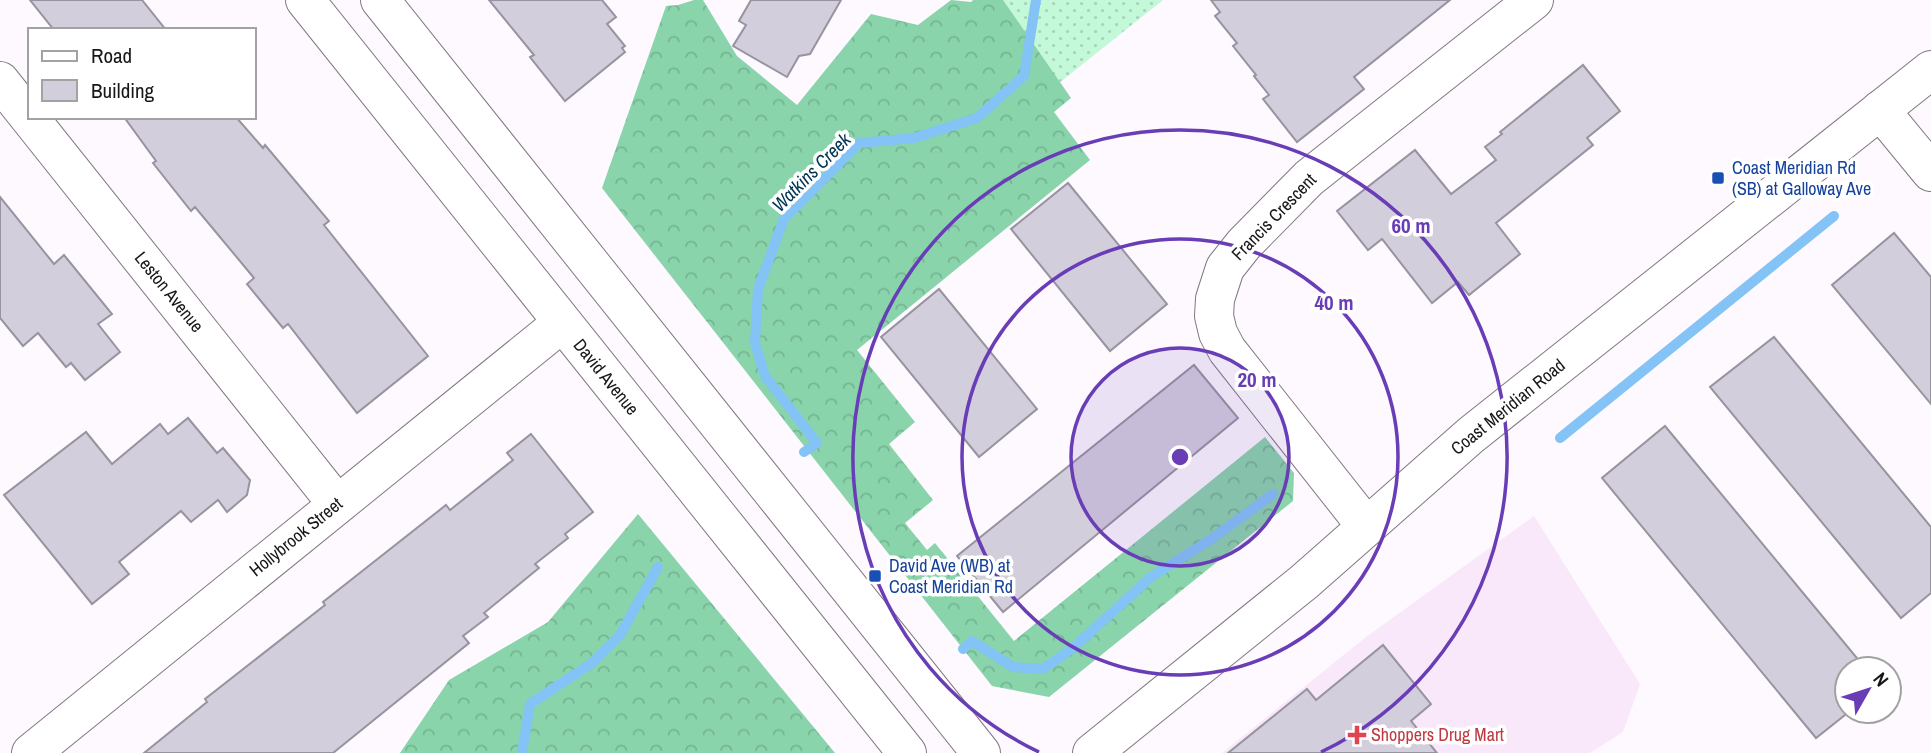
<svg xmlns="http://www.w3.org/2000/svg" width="1931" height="753" font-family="'Archivo Narrow',sans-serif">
	<defs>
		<pattern id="grass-dots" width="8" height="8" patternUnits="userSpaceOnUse" patternTransform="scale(1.75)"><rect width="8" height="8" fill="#c3f8d9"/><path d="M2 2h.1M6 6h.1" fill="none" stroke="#a7d4ba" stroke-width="1.8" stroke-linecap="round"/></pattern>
		<pattern id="forest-crowns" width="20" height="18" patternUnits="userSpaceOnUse" patternTransform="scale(1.75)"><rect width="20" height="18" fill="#89d4aa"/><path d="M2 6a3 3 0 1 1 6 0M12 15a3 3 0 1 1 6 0" fill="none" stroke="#76b592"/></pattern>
	</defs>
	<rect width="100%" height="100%" fill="#fdf9fe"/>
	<path fill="#f9e8fa" d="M1534,516L1640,684L1623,732L1590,753H1222L1366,637Z"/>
	<path fill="url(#grass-dots)" d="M1003,0H1163L1059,83Z"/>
	<g fill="url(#forest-crowns)">
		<path d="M694,0H703L737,56L797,105L871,14L918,25L951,0L971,2L973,0H1003L1071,98L1054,112L1090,160L857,350L915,422L889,444L933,500L905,523L927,550L935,543L1014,641L1265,437L1294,473L1293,501L1049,697L992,686L602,188L666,6L678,5Z"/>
		<path d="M638,514L835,753H400L449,680L548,622Z"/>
	</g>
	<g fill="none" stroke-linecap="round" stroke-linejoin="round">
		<g stroke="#83c3f5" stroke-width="10">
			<path d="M1560,438L1834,216"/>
			<path d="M804,452L817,443L765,376L755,343L758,289L784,219L859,143L914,138L977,118L1024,76L1036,0"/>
			<path d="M963,649L972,641L1013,667L1043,669L1073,648L1151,577L1213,538L1273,494"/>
			<path d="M522,753L530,704L592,663L620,635L658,567"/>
		</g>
	</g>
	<g fill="#d3cedc" stroke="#9793a0" stroke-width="2">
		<path d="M30,0H142L166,30H54Z"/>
		<path d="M489,0H602L616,17L607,24L625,46L622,48L625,52L565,101L530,57L534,55Z"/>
		<path d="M751,0H841L810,54L799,56L787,77L733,46L746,25L739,21Z"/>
		<path d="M1211,0H1450L1354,77L1364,89L1297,142L1263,99L1269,95L1254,76L1256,75L1233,46L1237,43L1215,16L1220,12Z"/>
		<path d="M1583,65L1620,111L1587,138L1593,145L1496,223L1520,254L1469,295L1458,282L1432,303L1382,239L1368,250L1337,211L1415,150L1451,194L1496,160L1485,147L1502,134L1500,132Z"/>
		<path d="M124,117H236L263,148L265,145L329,221L324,225L428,356L357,413L288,324L283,328L247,284L254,278L195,207L191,211L153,163L156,161Z"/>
		<path d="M1068,183L1167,304L1110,351L1011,229Z"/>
		<path d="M0,197L54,264L64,255L112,314L98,324L120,352L85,380L71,363L66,367L38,333L23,346L0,318Z"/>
		<path d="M1894,233L1931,277V404L1832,285Z"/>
		<path d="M939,289L1037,409L979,457L881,337Z"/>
		<path d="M1774,337L1931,527V593L1901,618L1710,387Z"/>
		<path d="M1194,365L1238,418L1003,612L957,556Z"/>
		<path d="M188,418L217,453L223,448L250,480L247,495L227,512L218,500L191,522L181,511L119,562L129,574L92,604L4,495L86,432L112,464L160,424L168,434Z"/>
		<path d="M1665,426L1866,669H1847V711H1850L1816,738L1602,478Z"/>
		<path d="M531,434L593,512L565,534L568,538L535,564L539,568L484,613L488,617L463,636L469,643L333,753H144L207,702L205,699L325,605L323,602L446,505L450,510L513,460L507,453Z"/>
		<path d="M1383,645L1431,704L1411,721L1437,753H1228L1307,689L1316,700Z"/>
	</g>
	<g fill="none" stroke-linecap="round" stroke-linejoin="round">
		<g stroke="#827882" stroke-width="40">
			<g id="street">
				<path d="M0,81L337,504"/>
				<path d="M1880,110L1931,172"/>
				<path d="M1366,526L1227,350L1218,333L1214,316L1215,299L1225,268L1244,244L1309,178L1534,0"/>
				<path d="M31,753L562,323"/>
			</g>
		</g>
		<g stroke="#827882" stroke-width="40">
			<g id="secondary">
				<path d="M305,0L907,753"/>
				<path d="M380,0L981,753"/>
				<path d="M1092,753L1304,582L1471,435L1931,70"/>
			</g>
		</g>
		<use href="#street" stroke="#fff" stroke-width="38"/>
		<use href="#secondary" stroke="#fff" stroke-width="38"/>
	</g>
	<circle cx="1180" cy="457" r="109" fill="#683db5" fill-opacity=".12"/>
	<g fill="none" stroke="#683db5" stroke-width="3.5">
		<circle cx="1180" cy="457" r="109"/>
		<circle cx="1180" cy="457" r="218"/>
		<path d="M1039 752A327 327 0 1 1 1321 752"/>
	</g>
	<g fill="#1a4fb4" stroke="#fff" stroke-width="2.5">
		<rect x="1711" y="171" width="14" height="14" rx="3.5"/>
		<rect x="868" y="569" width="14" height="14" rx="3.5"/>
	</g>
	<path fill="#e0444e" stroke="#fff" stroke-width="2.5" d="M1353.5 724.5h7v7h7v7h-7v7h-7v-7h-7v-7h7z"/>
	<g text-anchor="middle" stroke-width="7" stroke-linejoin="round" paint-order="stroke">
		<g font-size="18" fill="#164399" stroke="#fff" text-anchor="start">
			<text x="1732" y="174">Coast Meridian Rd<tspan x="1732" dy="21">(SB) at Galloway Ave</tspan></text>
			<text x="889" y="572">David Ave (WB) at<tspan x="889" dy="21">Coast Meridian Rd</tspan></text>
		</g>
		<g font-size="18" fill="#19161a" stroke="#fff">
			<text transform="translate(1274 217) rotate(-46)" y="6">Francis Crescent</text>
			<text transform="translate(169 292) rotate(51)" y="6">Leston Avenue</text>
			<text transform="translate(606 377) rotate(51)" y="6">David Avenue</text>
			<text transform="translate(1508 407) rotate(-39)" y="6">Coast Meridian Road</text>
			<text transform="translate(296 537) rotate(-39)" y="6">Hollybrook Street</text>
		</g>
		<g font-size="18" fill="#be3a42" stroke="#fff" text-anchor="start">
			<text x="1371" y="741">Shoppers Drug Mart</text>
		</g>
		<g font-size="19" font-style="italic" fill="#003454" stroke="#fff">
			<text transform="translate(811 172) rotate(-45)" y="7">Watkins Creek</text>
		</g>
	</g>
	<circle cx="1180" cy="457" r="10" fill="#683db5" stroke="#fff" stroke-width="3.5"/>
	<g font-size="21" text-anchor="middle" font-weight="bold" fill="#683db5" stroke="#fff" stroke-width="7" stroke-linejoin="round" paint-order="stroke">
		<text x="1411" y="233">60 m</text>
		<text x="1334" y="310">40 m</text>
		<text x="1257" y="387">20 m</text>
	</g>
	<rect x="28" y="28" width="228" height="91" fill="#ffffff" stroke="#a3a2a3" stroke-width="2"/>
	<rect x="42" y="51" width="35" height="10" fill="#ffffff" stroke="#a3a2a3" stroke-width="2"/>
	<text x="91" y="63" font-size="21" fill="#19161a">Road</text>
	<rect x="42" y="80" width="35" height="21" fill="#d3cedc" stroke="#a3a2a3" stroke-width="2"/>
	<text x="91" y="98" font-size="21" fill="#19161a">Building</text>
	<g transform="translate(1868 690) rotate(51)"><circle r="33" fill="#ffffff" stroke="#a3a2a3" stroke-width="2"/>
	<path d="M0-5L12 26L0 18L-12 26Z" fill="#683db5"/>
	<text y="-10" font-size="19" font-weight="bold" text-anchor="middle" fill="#19161a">N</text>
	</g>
</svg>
